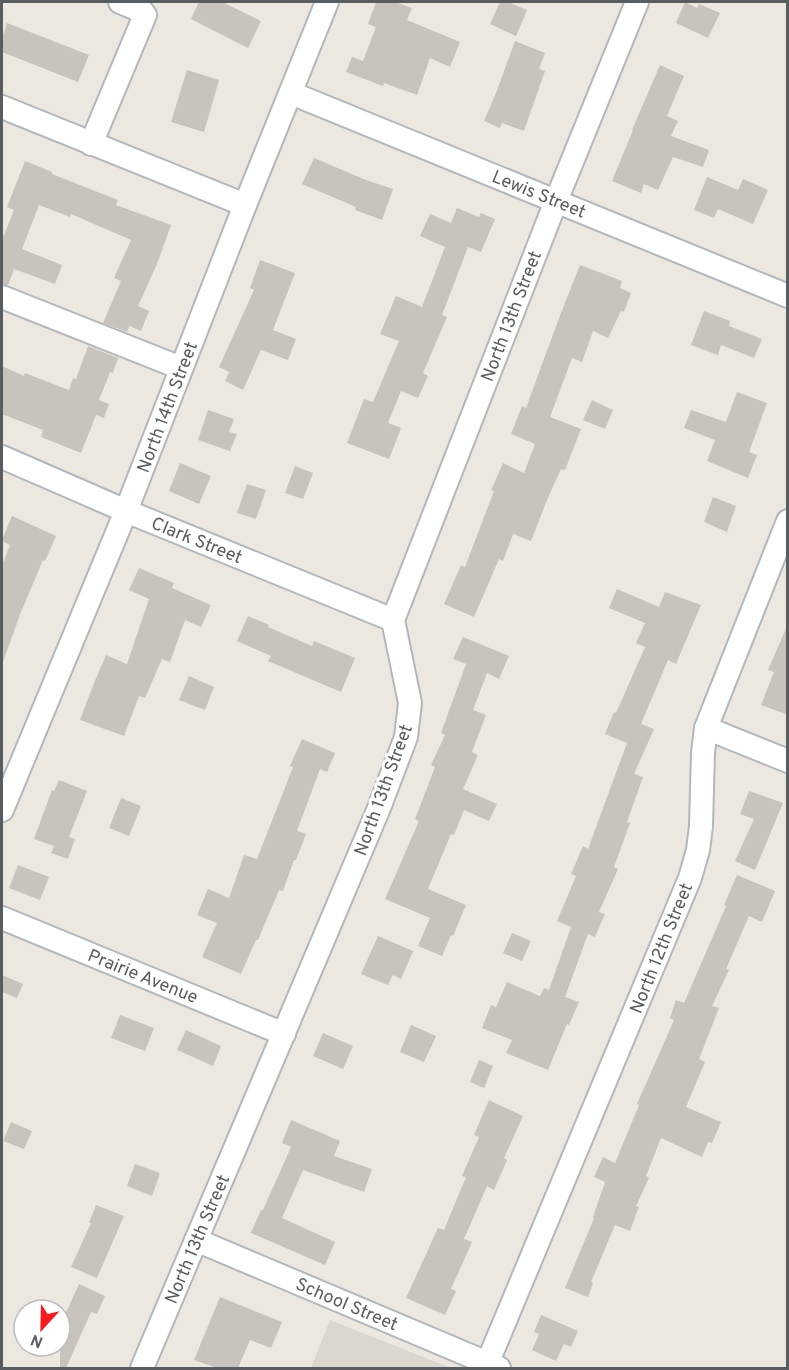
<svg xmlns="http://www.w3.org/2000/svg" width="789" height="1370" font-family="Overpass,sans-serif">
	<rect width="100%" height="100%" fill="#ede8df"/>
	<path fill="#dcd7ce" d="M330,1320L451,1368H311Z"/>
	<g fill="#c8c3bc">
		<path d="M199,2H222L261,21L248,48L191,19Z"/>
		<path d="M376,2H395L412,8L407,20L460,42L450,67L430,58L417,95L384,83L383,86L346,72L352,57L363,61L376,27L368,24Z"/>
		<path d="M500,2H508L527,10L516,36L490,24Z"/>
		<path d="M685,2L697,8L699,4L720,13L708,38L676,23Z"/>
		<path d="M7,23L89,55L78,82L2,52V38Z"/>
		<path d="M515,41L545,53L539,69L545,71L524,131L502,123L500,128L484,121L496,93Z"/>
		<path d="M660,65L684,76L667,116L678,121L671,136L709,150L703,167L673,157L658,190L644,184L641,193L612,181L633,130H632Z"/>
		<path d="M187,70L219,80L204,132L171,122Z"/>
		<path d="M314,158L366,180L393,189L382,220L355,210L356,207L302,184Z"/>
		<path d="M25,161L52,172V174L118,200L116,205L171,225L157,264L138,306L149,311L141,331L129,326L127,332L103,323L121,281L114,278L131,240L71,214L70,217L39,205L22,249L62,265L55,284L14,269L8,285L2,284V240L14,210L7,207Z"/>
		<path d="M707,177L738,190L743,179L768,190L753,224L718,209L714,218L694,210Z"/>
		<path d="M457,208L479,217L481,213L495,219L481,252L468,247L442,315L447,317L423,373L428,376L418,398L401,391L388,423L401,428L389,459L347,443L364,399L373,402L399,341L380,334L396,296L422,307L445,247L420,236L430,214L451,223Z"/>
		<path d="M260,260L295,273L273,330L296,339L288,360L261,350L243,390L225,381L229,372L219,367L254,290L250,288Z"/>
		<path d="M580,265L622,281L620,288L631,293L624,312L621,311L608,338L593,331L582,362L572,358L550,417L581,429L565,470L561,469L547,500L531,541L513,534L503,561L499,559L474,617L444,604L461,565L465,567L494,491L491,490L503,463L524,473L535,444L511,434L522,406L526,408L559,318Z"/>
		<path d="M704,311L730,321L729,326L762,339L754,358L721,345L718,355L691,345Z"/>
		<path d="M88,346L118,358L113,373L110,372L99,400L109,404L104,418L96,415L81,453L41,437L43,430L2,414V366L24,376L25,373L69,390L73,378L76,379Z"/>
		<path d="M737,392L767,403L749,452L757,455L748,478L707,461L715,440L684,428L691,410L726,422Z"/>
		<path d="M592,400L613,410L605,429L583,420Z"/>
		<path d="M208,410L234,419L229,432L237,434L230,451L198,440Z"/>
		<path d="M180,463L211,476L199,504L169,491Z"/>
		<path d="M295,466L313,473L303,499L285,493Z"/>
		<path d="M247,484L266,490L256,519L237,513Z"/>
		<path d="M713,497L736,506L727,532L704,522Z"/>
		<path d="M12,516L56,536L45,561L43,560L21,612L3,662H2V565L10,545L2,541V540Z"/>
		<path d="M139,568L174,583L172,588L211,605L201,627L185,620L170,662L162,659L145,698L139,696L124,736L80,720L94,683L106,655L127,664L149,599L129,590Z"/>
		<path d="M617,589L659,607L665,592L701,605L676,664L668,660L641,724L654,729L634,774L643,777L627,822L630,823L614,867L618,869L599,912L605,914L595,937L588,934L565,997L579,1002L569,1025L567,1024L548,1070L506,1053L512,1040L482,1028L491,1005L496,1007L507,982L540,996L544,988L549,990L571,927L557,921L576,876L571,874L583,846L588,849L627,743L605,734L614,712L616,713L645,647L636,643L645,623L609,608Z"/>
		<path d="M248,616L269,625L268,627L312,646L314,641L355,658L341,692L268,661L271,656L237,641Z"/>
		<path d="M788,624V715L761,705L774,672L768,670Z"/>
		<path d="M463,637L509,656L499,679L487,673L473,710L486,715L472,752L478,755L463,789L497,804L489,821L464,810L454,835L451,834L428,889L466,905L453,936L451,935L442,956L418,946L430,918L385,899L419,821L415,819L435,767L431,765L445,735L441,733L466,664L453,659Z"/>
		<path d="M189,676L214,687L205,710L179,700Z"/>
		<path d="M302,739L335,753L327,772L320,769L297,831L306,834L296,860H294L283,891L279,890L258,940H256L241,974L202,957L217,923L197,915L208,889L229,898L244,855L257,859L293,767L290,766Z"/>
		<path d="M59,780L87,791L69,837L75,839L68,859L51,853L54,846L34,839L52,790L54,791Z"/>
		<path d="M749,791L783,803L755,870L735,861L754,819L740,814Z"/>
		<path d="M121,798L141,806L129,836L109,828Z"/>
		<path d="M18,865L49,877L40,900L9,888Z"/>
		<path d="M737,875L775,891L762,922L749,916L726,969L729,970L712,1006L719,1008L699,1059L705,1062L686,1107L721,1122L712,1143L708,1142L702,1157L661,1138L646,1176L649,1178L636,1206L639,1207L630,1231L615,1225L591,1282L593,1283L588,1297L565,1288L594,1218L593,1217L605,1182L594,1177L603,1157L615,1163L639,1105L637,1104L674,1020L670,1018L676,1000L684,1003L726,906L724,905Z"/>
		<path d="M512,933L531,941L522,961L503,953Z"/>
		<path d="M378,936L413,951L401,979L393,975L388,985L361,974Z"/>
		<path d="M2,975L23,984L17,998L2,992Z"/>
		<path d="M120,1015L154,1028L145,1051L111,1038Z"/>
		<path d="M411,1025L436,1036L424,1062L400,1052Z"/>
		<path d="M186,1030L221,1046L213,1066L177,1050Z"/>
		<path d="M323,1033L353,1046L343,1069L313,1056Z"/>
		<path d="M479,1060L493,1066L484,1088L470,1082Z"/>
		<path d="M489,1100L523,1116L504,1158L507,1160L494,1190L487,1186L464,1239L472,1242L451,1289L456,1291L445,1315L406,1298L438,1228L444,1230L466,1177L462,1176L479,1137L474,1135Z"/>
		<path d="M291,1120L340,1141L334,1156L372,1169L364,1192L303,1170L282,1218L335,1242L325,1265L251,1233L261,1210H263L291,1147L282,1143Z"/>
		<path d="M11,1122L32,1131L24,1149L3,1141Z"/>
		<path d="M135,1164L160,1173L152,1196L127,1186Z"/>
		<path d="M96,1205L124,1216L97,1278L71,1267L91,1223H89Z"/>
		<path d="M79,1284L105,1296L97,1314L91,1312L66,1368H60V1326Z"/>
		<path d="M220,1297L282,1322L271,1348L250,1340L238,1368H217L194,1360Z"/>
		<path d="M541,1315L578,1331L571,1347L564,1344L556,1361L532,1350L539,1334L534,1332Z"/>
	</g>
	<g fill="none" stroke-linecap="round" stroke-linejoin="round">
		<g stroke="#b2b7bc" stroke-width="26">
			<g id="minor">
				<path d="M291,93L788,296"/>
				<path d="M2,107L245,205"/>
				<path d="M91,144L145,15L142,11L120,2"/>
				<path d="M2,297L181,368"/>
				<path d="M2,457L126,511L393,620"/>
				<path d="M706,728L788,761"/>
				<path d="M2,810L126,511L245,205L327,2"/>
				<path d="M2,918L284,1034"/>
				<path d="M196,1240L499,1368"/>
				<path d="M487,1364L690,878L698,850L701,826L703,753L706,728L788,521"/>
				<path d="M142,1368L379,808L406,737L410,703L393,620L556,201L637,2"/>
			</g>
		</g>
		<use href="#minor" stroke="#fff" stroke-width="22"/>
	</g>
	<g text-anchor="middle" stroke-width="6" stroke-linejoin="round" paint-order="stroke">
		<g font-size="18" fill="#585d62" stroke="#fff">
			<text transform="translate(539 194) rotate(22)" y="6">Lewis Street</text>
			<text transform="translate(511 316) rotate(-69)" y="6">North 13th Street</text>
			<text transform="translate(167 407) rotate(-69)" y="6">North 14th Street</text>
			<text transform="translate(197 540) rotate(22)" y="6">Clark Street</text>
			<text transform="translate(383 790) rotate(-70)" y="6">North 13th Street</text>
			<text transform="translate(661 948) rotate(-68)" y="6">North 12th Street</text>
			<text transform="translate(143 976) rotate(22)" y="6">Prairie Avenue</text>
			<text transform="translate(197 1239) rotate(-67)" y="6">North 13th Street</text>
			<text transform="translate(347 1304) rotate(23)" y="6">School Street</text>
		</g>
	</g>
	<rect width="789" height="1370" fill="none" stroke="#585d62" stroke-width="6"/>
	<g transform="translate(42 1328) rotate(202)"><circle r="28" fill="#ffffff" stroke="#bcbec0" stroke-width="1.5"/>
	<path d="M0-4.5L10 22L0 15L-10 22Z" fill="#f9191f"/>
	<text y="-9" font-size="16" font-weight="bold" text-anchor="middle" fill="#585d62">N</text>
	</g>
</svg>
